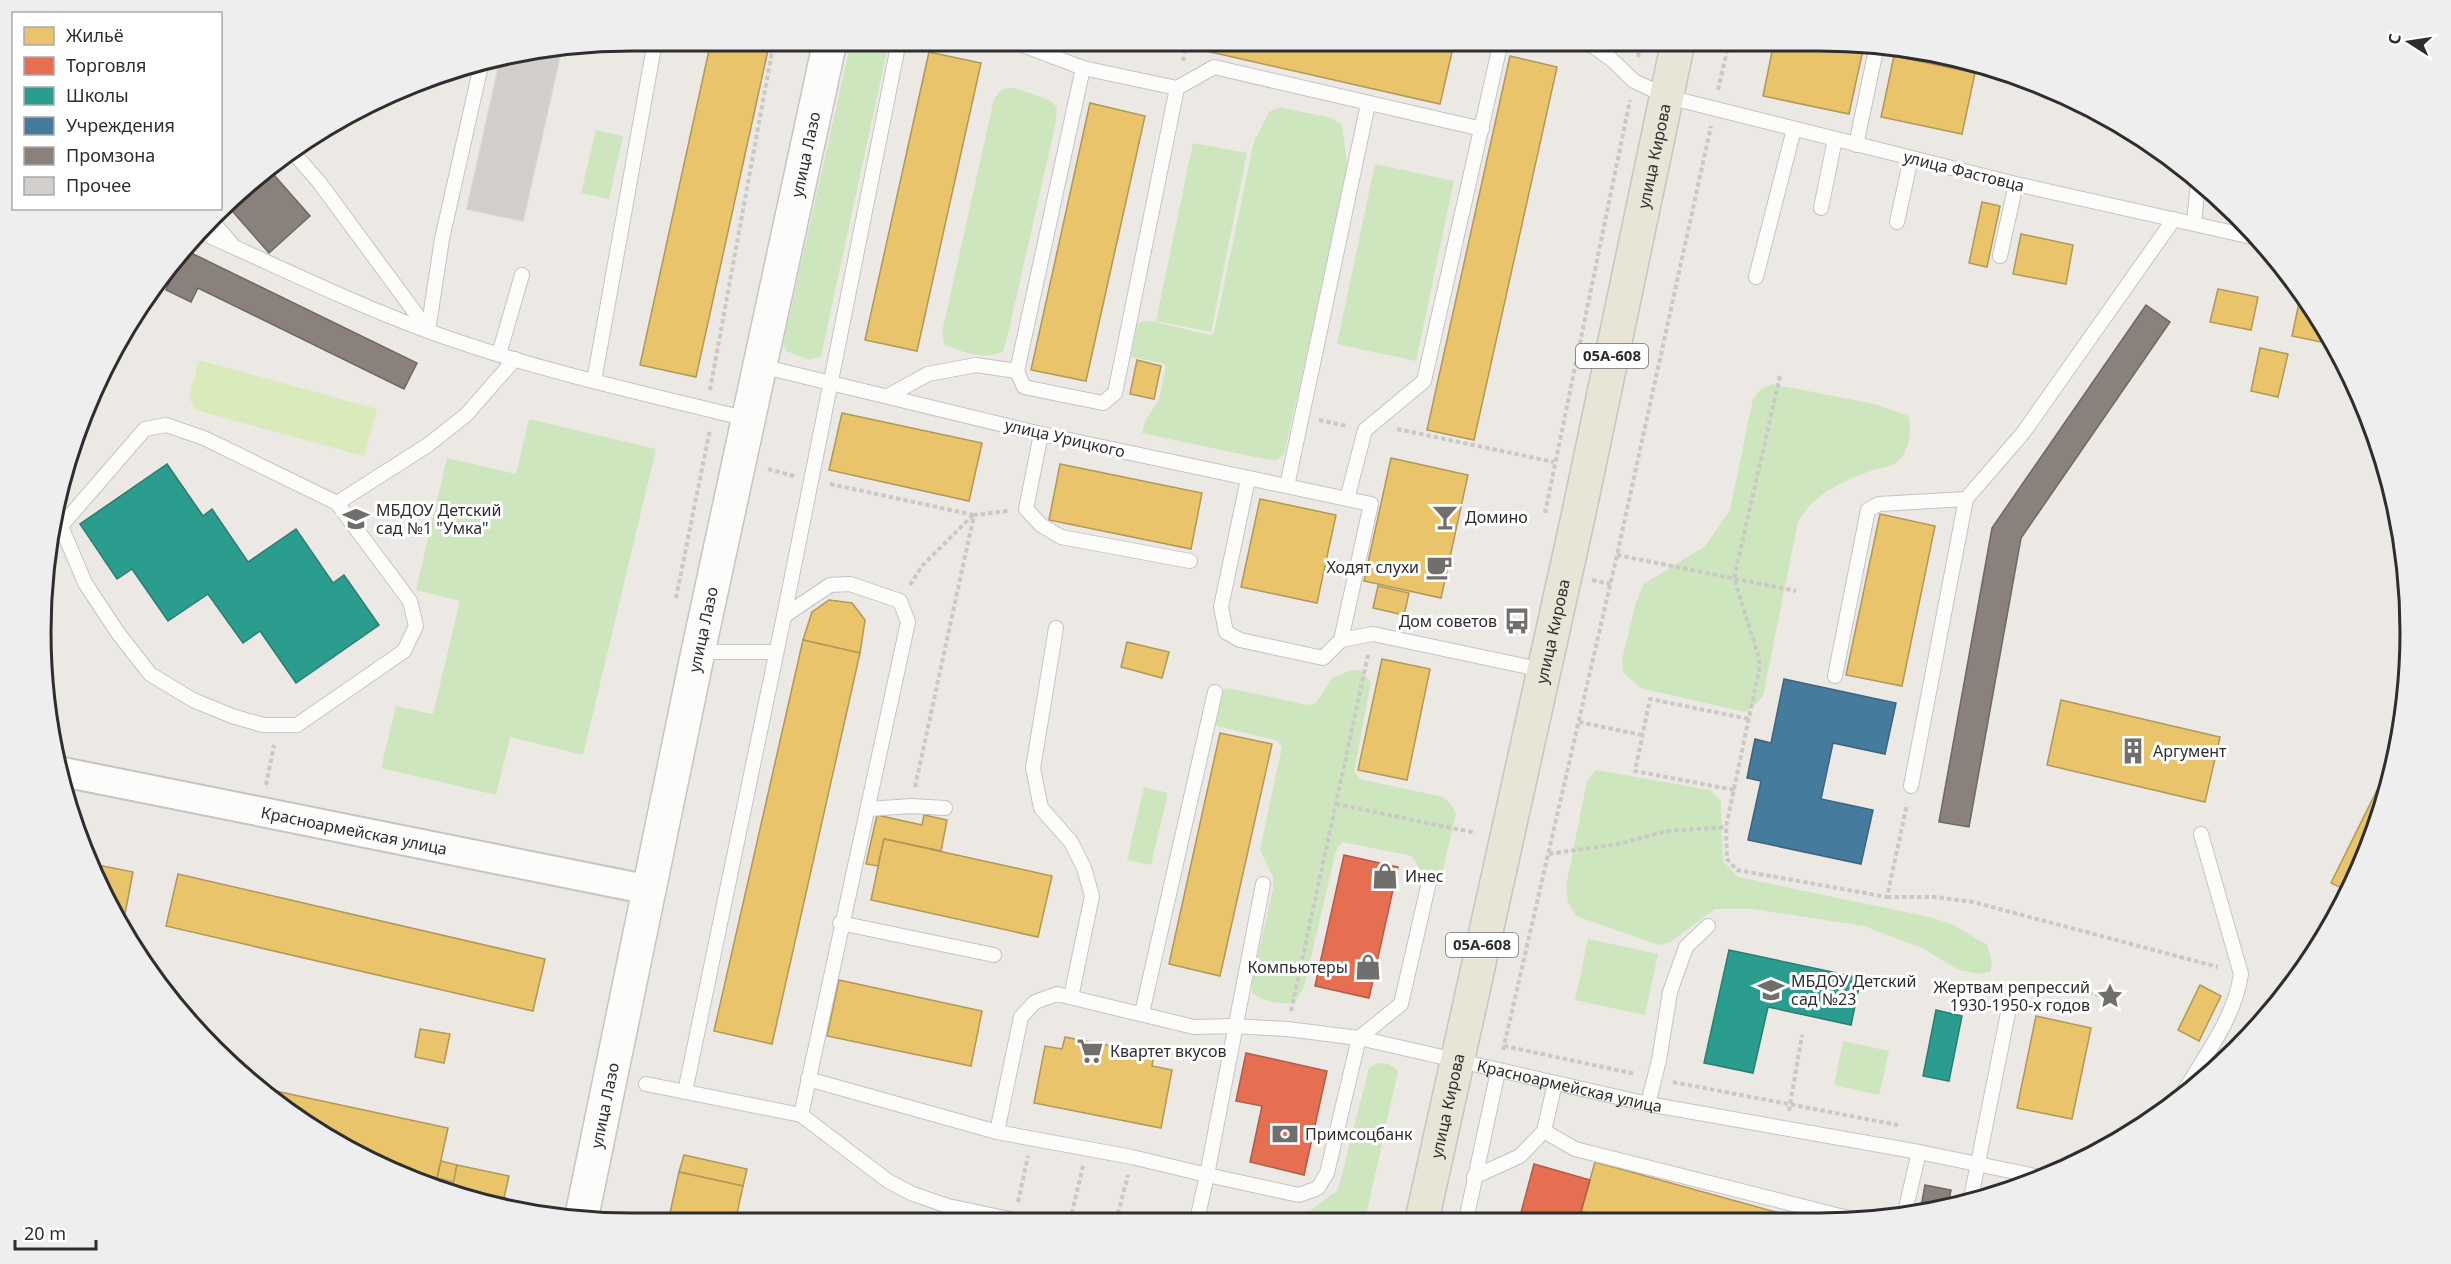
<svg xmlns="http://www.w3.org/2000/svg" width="2451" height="1264" font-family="'Noto Sans',sans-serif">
	<rect width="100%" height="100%" fill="#ece8e4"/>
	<g fill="#cee6be">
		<path d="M855,41H886L888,46L821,356L810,360L786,351L783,344L849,50Z"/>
		<path d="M1015,88L1049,100L1057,107L1056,122L1007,338L1003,351C986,361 961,352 944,344L942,332L994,99L1002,89Z"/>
		<path d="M1279,107L1332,118L1342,125L1347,164L1340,208L1284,454L1277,460H1269L1142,433L1145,421L1159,400L1166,366L1163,363L1135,358L1131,355L1137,325L1143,321H1151L1210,335L1214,333L1254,141L1269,112Z"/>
		<path d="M596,130L623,136L609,199L581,193Z"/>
		<path d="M1193,143L1247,153L1211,332L1156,321Z"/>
		<path d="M1375,164L1454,181L1416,361L1337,344Z"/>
		<path d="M1772,384L1875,404L1908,416C1913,430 1909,453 1896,463C1890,467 1880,468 1873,470C1844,481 1814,493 1798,522L1763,696L1752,708L1745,712L1640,688L1623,672L1622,660L1636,602L1644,584L1705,546L1730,510L1753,399L1761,389Z"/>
		<path d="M529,419L656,449L583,755L510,737L496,795L381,768L396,706L433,714L460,601L416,590L447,458L516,474Z"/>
		<path d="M1352,670L1362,671L1371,682L1354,772L1360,779L1443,797L1451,804L1456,814L1441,878H1425L1412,856L1342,842L1336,851L1304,987L1295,1002C1280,1005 1265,1002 1252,993V981L1273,889V877L1260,850L1282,747L1278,741L1217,726L1214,721L1221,690L1228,688L1308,705L1316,703L1332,678Z"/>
		<path d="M1596,770L1710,790L1721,801L1723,861L1738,877L1929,917L1952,924L1987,945L1992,963L1990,972L1979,974L1959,970L1922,948L1864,926L1753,909H1715L1670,942L1659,945L1576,916L1568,902L1566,886L1587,781Z"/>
		<path d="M1144,787L1168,793L1151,865L1127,860Z"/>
		<path d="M1588,939L1658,954L1645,1015L1575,1000Z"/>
		<path d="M1843,1041L1889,1051L1879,1095L1834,1085Z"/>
		<path d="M1378,1063L1389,1064L1398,1071L1365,1220H1234L1307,1213L1338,1190L1369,1068Z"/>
	</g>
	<path fill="#d9eabb" d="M199,360L377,409L364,456L196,410L189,398Z"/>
	<g fill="#e9c46a" stroke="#b19758" stroke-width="1.5">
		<path d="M711,41H770L696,377L640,365Z"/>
		<path d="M1198,41H1402L1452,52L1440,104L1197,49Z"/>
		<path d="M1774,42H1825L1863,50L1849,114L1763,96Z"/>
		<path d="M929,52L981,63L917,351L865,340Z"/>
		<path d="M1510,56L1557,67L1474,440L1427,430Z"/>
		<path d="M1894,56L1975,73L1962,134L1881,117Z"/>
		<path d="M1090,103L1145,116L1086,381L1031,370Z"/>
		<path d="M1982,202L2000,206L1987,267L1969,263Z"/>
		<path d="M2021,234L2073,245L2066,284L2013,274Z"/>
		<path d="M2218,289L2258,297L2251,330L2210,322Z"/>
		<path d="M2299,303L2309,305L2335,345L2292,336Z"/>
		<path d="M2260,348L2288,354L2278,397L2251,391Z"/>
		<path d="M1137,360L1161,366L1154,399L1130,394Z"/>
		<path d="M842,413L982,443L969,501L829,470Z"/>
		<path d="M1391,458L1468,475L1441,598L1364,581Z"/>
		<path d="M1060,464L1202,493L1191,549L1049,520Z"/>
		<path d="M1260,499L1336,515L1317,603L1241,587Z"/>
		<path d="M1880,514L1935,526L1902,686L1846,675Z"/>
		<path d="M1378,586L1409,593L1404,615L1373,608Z"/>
		<path d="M829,600L852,603L865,620L860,653L803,640L812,612Z"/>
		<path d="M803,640L860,653L772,1044L714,1031Z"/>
		<path d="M1127,642L1169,652L1162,678L1121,667Z"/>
		<path d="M1382,659L1430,669L1407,780L1358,770Z"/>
		<path d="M2061,700L2220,737L2205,802L2047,765Z"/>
		<path d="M1220,733L1272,744L1220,976L1169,964Z"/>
		<path d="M2379,786L2388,791L2350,892L2331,883Z"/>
		<path d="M877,815L922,825L924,815L947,820L941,851L884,839L878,866L866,864Z"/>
		<path d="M884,839L1052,876L1038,937L871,900Z"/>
		<path d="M88,863L133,872L124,919L117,917Z"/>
		<path d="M178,874L545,959L533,1011L166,926Z"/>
		<path d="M839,980L982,1011L971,1066L827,1036Z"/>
		<path d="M2200,985L2221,996L2199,1041L2178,1030Z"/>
		<path d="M2036,1016L2091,1028L2072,1119L2017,1108Z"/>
		<path d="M420,1029L450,1034L444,1063L415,1057Z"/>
		<path d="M1065,1037L1154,1054L1152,1066L1172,1070L1161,1128L1034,1103L1045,1046L1062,1049Z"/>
		<path d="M257,1087L448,1128L437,1178L370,1162L272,1101Z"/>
		<path d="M684,1155L747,1169L743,1186L679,1172Z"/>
		<path d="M441,1161L457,1165L454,1182L437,1178Z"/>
		<path d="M1595,1162L1801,1219H1610L1581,1211Z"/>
		<path d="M457,1165L509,1176L502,1207L479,1203L451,1193Z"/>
		<path d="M679,1172L743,1186L735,1222H668Z"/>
	</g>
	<g fill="#e76f51" stroke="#b05c46" stroke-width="1.5">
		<path d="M1344,855L1398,867L1369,998L1315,986Z"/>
		<path d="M1246,1053L1327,1071L1304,1175L1250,1162L1262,1106L1236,1101Z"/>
		<path d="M1534,1164L1590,1180L1579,1219L1519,1220Z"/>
	</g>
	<g fill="#2a9d8f" stroke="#2b7c72" stroke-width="1.5">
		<path d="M167,464L203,516L212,509L248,562L296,529L333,583L344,575L379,625L296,683L260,631L243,643L208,594L168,621L132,569L117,579L80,524Z"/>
		<path d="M1729,950L1861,978L1851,1025L1768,1007L1753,1073L1704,1063Z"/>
		<path d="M1936,1010L1962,1016L1949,1081L1923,1076Z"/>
	</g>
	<path fill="#457b9d" stroke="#3e647c" stroke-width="1.5" d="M1784,679L1896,703L1885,754L1833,743L1821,799L1873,810L1861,864L1748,840L1761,781L1747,778L1755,739L1771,743Z"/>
	<g fill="#8a817c" stroke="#6e6865" stroke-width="1.5">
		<path d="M337,119L304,147L300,144L337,120Z"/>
		<path d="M267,167L310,216L269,253L227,205Z"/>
		<path d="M185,250L417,363L404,389L198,288L191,302L166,290Z"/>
		<path d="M2146,305L2170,322L2021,538L1969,827L1939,822L1992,528Z"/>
		<path d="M1925,1185L1951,1190L1948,1205L1920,1212Z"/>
	</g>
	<path fill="#d1cecb" stroke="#d7d4d0" stroke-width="1.5" d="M562,47L523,221L467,209L501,56Z"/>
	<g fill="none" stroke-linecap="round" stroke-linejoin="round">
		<g stroke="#c5c4c5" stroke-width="16">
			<g id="lane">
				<path d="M1012,41L1083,68L1017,371L1024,387L1103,403L1115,393L1177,88L1214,67L1482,129"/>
				<path d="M1586,41L1611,59L1634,81L1668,97L2016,184L2261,239"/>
				<path d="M1083,68L1177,88"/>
				<path d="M1856,145L1877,45"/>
				<path d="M291,150L319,182L428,330"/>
				<path d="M1821,208L1835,139"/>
				<path d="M211,220L231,243"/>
				<path d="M1897,222L1911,158"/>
				<path d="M2194,224L2198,181"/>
				<path d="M198,231C275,265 350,302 428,331C532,369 641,393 748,419"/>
				<path d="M2000,256L2016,184"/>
				<path d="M1756,277L1794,129"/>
				<path d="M428,331L442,239L482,61"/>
				<path d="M499,354L522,275"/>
				<path d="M761,366L1041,434L1371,504L1341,640L1323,658L1240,640L1226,632L1221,607L1248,479"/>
				<path d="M594,381L655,41"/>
				<path d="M888,396L928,374L976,365L1017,371"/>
				<path d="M1041,434L1026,509L1041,525L1061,537L1190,561"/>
				<path d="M1287,486L1368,104"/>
				<path d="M1347,499L1365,430L1424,381L1501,41"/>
				<path d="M53,525L61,526L85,583L118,633L150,674L193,700L232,716L263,725H297L404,651L416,626L410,601L337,503"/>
				<path d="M61,526L145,429L166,425L204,438L337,503L428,445L466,415L515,359"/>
				<path d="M784,616L830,585L850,584L900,601L908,622L801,1115"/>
				<path d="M1056,628L1033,768L1041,808L1071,842L1084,868L1092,896L1071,997"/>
				<path d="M1341,640L1373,634L1543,670"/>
				<path d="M698,652H775"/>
				<path d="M1835,676L1868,510L1879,504L1966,499L2023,433L2174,219"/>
				<path d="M1911,786L1966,499"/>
				<path d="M868,809L911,806L945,808"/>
				<path d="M1263,884L1207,1175L1299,1195L1318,1188L1327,1173L1359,1038L1401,1004L1429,882"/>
				<path d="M840,923L994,955"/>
				<path d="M1142,1013L1215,692"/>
				<path d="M808,1079L997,1132L1132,1157L1207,1175L1197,1220"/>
				<path d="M646,1084L801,1115L888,1181L913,1194L948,1206L1019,1221"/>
				<path d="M685,1092L784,616L899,41"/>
				<path d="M2183,1093C2205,1056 2235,1017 2241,974L2201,834"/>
				<path d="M1648,1104L1659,1060L1670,992L1686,947L1708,926"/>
				<path d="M1544,1131L1575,1149L1852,1219"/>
				<path id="s1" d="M997,1132L1021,1017L1035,1002L1057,994L1194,1027L1234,1026L1287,1029L1359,1038L1648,1104L1919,1152L2045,1178"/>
				<path d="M1474,1177L1520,1156L1544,1131L1555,1083"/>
				<path d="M1971,1198L2010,1003"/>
				<path d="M1904,1216L1919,1152"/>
				<path d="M1466,1220L1498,1071"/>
			</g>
		</g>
		<g stroke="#c5c4c5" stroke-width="32">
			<g id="street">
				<path id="s2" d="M58,771L650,890"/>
			</g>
		</g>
		<g stroke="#c5c4c5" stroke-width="36">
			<g id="secondary">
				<path id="s3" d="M581,1220L698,652L830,41"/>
			</g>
		</g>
		<g stroke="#c6c5c4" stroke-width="36">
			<g id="primary">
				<path id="s4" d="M1422,1220L1578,517L1678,42"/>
			</g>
		</g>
		<g stroke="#c9c9c8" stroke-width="4" stroke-dasharray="4.5 3" stroke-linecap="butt">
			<path d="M1638,57L1641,42"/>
			<path d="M1183,61L1187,41"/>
			<path d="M1718,90L1729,42"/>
			<path d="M1780,376L1734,578L1759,658V670L1726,827L1727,859L1737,870L1887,897L1907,804"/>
			<path d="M710,390L774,41"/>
			<path d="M1319,420L1347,426"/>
			<path d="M1397,429L1554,462"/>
			<path d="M768,469L794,476"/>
			<path d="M830,484L974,515"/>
			<path d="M1545,513L1630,100"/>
			<path d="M1617,555L1796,591"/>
			<path d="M1592,580L1610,584"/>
			<path d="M910,585L922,566L973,515"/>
			<path d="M676,598L710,429"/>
			<path d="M1579,722L1642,735"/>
			<path d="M266,785L274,745"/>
			<path d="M915,787L974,515L1008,511"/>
			<path d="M1734,790L1635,771L1650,699L1749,719"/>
			<path d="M1336,804L1476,833"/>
			<path d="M1549,854L1618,844L1667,831L1726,827"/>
			<path d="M1887,897H1935L1973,902L2218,967"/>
			<path d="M2022,989C2042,977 2076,991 2099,995"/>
			<path d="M1291,1011L1368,655"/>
			<path d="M1504,1046L1636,1074"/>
			<path d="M1503,1050L1617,555L1711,126"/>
			<path d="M1673,1082L1898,1125"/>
			<path d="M1789,1111L1802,1035"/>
			<path d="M1018,1202L1028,1156"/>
			<path d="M1070,1221L1083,1166"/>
			<path d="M1116,1221L1128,1175"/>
		</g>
		<use href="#lane" stroke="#fcfcfb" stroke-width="14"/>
		<use href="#street" stroke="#fcfcfb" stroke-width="28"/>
		<use href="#secondary" stroke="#fcfcfb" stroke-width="33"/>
		<use href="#primary" stroke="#e8e4d6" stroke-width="33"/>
	</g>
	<defs>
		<g id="bar-bare" transform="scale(2.07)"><path d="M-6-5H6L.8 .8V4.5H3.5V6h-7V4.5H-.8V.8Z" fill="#706f6e" stroke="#fff" stroke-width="2.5" paint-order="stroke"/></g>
		<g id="school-bare" transform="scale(2.07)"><path d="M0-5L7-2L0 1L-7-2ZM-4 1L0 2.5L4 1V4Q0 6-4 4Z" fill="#706f6e" stroke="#fff" stroke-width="2.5" paint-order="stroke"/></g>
		<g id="cafe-bare" transform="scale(2.07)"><path d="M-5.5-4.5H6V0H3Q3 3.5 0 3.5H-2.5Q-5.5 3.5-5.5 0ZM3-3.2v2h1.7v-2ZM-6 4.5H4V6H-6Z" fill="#706f6e" stroke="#fff" stroke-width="2.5" paint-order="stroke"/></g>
		<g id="bus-bare" transform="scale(2.07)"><path d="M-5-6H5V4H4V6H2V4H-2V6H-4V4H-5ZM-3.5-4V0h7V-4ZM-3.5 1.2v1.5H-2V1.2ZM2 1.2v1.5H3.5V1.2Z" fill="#706f6e" stroke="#fff" stroke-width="2.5" paint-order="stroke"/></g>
		<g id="building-bare" transform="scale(2.07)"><path d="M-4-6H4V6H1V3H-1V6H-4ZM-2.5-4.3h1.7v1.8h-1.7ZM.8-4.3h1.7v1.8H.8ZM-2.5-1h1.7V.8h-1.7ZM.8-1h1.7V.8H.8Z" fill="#706f6e" stroke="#fff" stroke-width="2.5" paint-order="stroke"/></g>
		<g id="shop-bare" transform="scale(2.07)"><path d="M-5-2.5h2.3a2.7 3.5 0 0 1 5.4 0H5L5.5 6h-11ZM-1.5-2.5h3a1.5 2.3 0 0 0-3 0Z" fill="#706f6e" stroke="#fff" stroke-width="2.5" paint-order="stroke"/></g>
		<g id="sight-bare" transform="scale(2.07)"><path d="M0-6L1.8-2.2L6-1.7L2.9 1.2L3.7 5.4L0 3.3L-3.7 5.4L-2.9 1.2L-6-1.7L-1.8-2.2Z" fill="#706f6e" stroke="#fff" stroke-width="2.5" paint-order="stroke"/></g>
		<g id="supermarket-bare" transform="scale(2.07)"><path d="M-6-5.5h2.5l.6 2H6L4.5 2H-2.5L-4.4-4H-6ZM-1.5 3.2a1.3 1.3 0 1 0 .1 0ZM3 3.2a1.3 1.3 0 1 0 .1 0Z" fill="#706f6e" stroke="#fff" stroke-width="2.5" paint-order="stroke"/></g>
		<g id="bank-bare" transform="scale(2.07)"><path d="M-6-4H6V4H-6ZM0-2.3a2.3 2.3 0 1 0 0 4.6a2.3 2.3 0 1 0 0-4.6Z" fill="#706f6e" stroke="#fff" stroke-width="2.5" paint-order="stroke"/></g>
	</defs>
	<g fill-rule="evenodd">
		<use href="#bar-bare" x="1445" y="517"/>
		<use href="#school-bare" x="356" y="519"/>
		<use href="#cafe-bare" x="1439" y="567"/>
		<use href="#bus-bare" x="1517" y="621"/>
		<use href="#building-bare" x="2133" y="751"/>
		<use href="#shop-bare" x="1385" y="876"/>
		<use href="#shop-bare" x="1368" y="967"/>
		<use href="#school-bare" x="1771" y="990"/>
		<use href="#sight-bare" x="2110" y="996"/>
		<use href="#supermarket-bare" x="1090" y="1051"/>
		<use href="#bank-bare" x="1285" y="1134"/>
	</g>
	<g text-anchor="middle" stroke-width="6" stroke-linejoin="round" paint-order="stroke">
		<g fill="#fff" stroke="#6d6d6d" stroke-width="1.5">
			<rect x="1576" y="344" width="72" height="24" rx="4.5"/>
			<rect x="1446" y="933" width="72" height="24" rx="4.5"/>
		</g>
		<g font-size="15" font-weight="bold" fill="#2e2e2e">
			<text x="1612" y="361">05А-608</text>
			<text x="1482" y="950">05А-608</text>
		</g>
		<g font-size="16" fill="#2e2e2e" stroke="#fff">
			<text dy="6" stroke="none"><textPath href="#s3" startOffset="1089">улица Лазо</textPath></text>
			<text dy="6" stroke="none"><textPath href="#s4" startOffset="1089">улица Кирова</textPath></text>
			<text transform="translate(1964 171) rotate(14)" y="6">улица Фастовца</text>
			<text transform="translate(1065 438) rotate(13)" y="6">улица Урицкого</text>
			<text dy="6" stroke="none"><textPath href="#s3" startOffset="603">улица Лазо</textPath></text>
			<text dy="6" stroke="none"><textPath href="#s4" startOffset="603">улица Кирова</textPath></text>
			<text dy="6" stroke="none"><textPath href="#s2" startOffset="302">Красноармейская улица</textPath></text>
			<text dy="6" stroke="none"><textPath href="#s1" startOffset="684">Красноармейская улица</textPath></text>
			<text dy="6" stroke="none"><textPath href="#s3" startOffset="117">улица Лазо</textPath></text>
			<text dy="6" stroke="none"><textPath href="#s4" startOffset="117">улица Кирова</textPath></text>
		</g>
		<g font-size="16" fill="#2e2e2e" stroke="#fff" text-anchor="start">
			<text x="376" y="516">МБДОУ Детский<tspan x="376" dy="18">сад №1 "Умка"</tspan></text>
			<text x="1465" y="523">Домино</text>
			<text x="1419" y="573" text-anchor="end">Ходят слухи</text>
			<text x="1497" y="627" text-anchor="end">Дом советов</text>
			<text x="2153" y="757">Аргумент</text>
			<text x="1405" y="882">Инес</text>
			<text x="1348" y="973" text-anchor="end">Компьютеры</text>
			<text x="1791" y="987">МБДОУ Детский<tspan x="1791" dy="18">сад №23</tspan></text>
			<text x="2090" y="993" text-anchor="end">Жертвам репрессий<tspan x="2090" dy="18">1930-1950-х годов</tspan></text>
			<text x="1110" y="1057">Квартет вкусов</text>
			<text x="1305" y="1140">Примсоцбанк</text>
		</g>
	</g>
	<path d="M0 0H2451V1264H0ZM632 51H1819A581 581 0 0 1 2400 632V632A581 581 0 0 1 1819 1213H632A581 581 0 0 1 51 632V632A581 581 0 0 1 632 51Z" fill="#eee" fill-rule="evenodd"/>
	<path fill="none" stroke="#2e2e2e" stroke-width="3" d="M632 51H1819A581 581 0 0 1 2400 632V632A581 581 0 0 1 1819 1213H632A581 581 0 0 1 51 632V632A581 581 0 0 1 632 51Z"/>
	<rect x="12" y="12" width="210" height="198" fill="#ffffff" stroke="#ababab" stroke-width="1.5"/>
	<rect x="24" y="27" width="30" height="18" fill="#e9c46a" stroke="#ababab" stroke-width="1.5"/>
	<text x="66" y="42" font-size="18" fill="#2e2e2e">Жильё</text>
	<rect x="24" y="57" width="30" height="18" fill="#e76f51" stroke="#ababab" stroke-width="1.5"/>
	<text x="66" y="72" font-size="18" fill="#2e2e2e">Торговля</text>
	<rect x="24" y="87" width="30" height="18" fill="#2a9d8f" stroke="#ababab" stroke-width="1.5"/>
	<text x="66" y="102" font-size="18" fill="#2e2e2e">Школы</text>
	<rect x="24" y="117" width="30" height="18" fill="#457b9d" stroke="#ababab" stroke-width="1.5"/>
	<text x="66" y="132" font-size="18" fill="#2e2e2e">Учреждения</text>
	<rect x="24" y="147" width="30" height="18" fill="#8a817c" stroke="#ababab" stroke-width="1.5"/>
	<text x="66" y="162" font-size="18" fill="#2e2e2e">Промзона</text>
	<rect x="24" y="177" width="30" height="18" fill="#d1cecb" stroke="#ababab" stroke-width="1.5"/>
	<text x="66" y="192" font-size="18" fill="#2e2e2e">Прочее</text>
	<g transform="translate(2409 42) rotate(282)" stroke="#ffffff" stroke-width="4.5" paint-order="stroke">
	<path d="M0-4.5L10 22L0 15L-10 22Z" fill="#2e2e2e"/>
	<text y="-9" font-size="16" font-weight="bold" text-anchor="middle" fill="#2e2e2e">С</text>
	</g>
	<path d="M15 1240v9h81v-9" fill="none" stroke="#2e2e2e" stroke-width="3"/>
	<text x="24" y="1240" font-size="18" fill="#2e2e2e" stroke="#ffffff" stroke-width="4.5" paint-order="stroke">20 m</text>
</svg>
